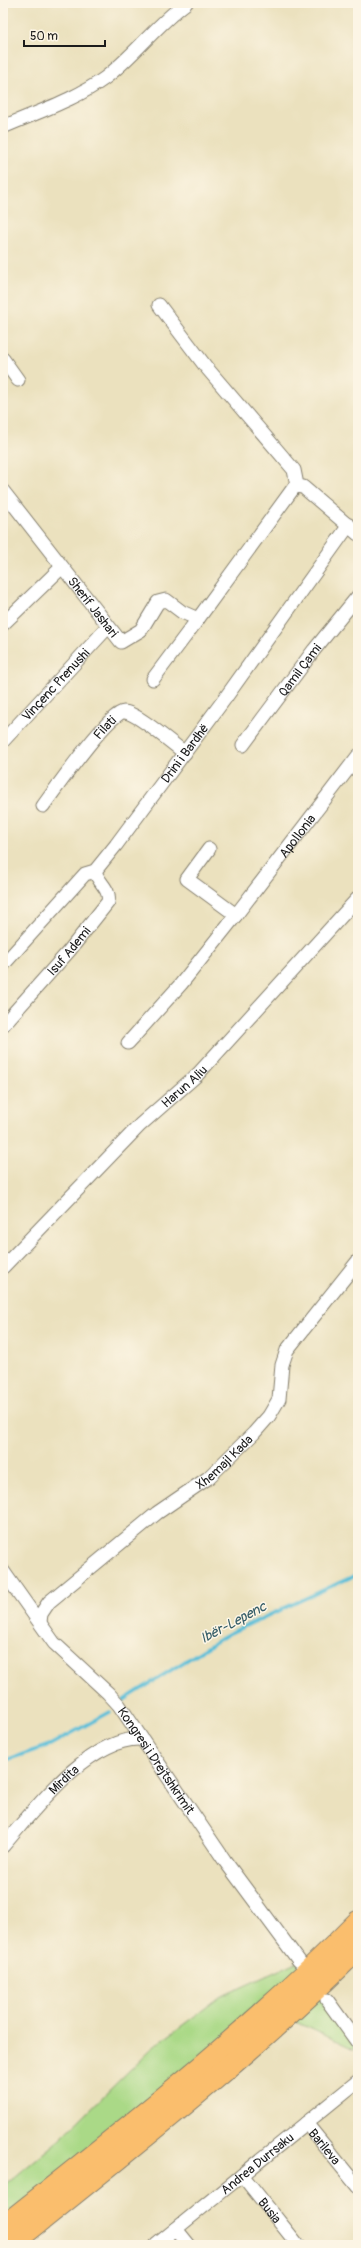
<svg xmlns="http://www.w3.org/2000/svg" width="361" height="2248" font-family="Pangolin,sans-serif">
	<rect width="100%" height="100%" fill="#fcf5e5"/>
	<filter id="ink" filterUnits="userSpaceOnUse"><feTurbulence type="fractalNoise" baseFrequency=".025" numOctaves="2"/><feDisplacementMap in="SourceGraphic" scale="8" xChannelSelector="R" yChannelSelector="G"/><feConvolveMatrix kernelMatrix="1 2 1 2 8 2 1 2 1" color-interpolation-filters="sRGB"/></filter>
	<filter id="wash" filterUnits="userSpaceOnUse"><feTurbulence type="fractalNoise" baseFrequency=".012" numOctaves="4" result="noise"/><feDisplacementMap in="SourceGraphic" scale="16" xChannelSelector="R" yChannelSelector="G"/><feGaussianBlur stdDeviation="0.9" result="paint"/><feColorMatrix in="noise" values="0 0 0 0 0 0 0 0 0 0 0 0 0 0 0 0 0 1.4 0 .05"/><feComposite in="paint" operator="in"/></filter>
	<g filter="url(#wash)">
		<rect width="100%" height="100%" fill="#ebe1be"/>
		<path fill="#aad987" stroke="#637a52" d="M299,1961L358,2043V2051L286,2017L3,2245V2187L60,2139L151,2049L220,1997Z"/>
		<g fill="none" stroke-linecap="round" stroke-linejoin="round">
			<g stroke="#5bbfd9" stroke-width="3.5">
				<path d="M124,1700L228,1634L358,1574"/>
				<path d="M3,1761L50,1745L110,1712"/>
			</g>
		</g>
	</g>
	<g filter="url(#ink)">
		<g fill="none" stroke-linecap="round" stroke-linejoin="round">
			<g stroke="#847e6d" stroke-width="15">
				<g id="street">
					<path d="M3,127C37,112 75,100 105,78C135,55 156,25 186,3"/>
					<path d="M159,305L206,367L294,470L297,485"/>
					<path d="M3,359L18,380"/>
					<path id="s1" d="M3,491L121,642L141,630L158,602L166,600L182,612L198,619L295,486L303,487L358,534"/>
					<path d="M3,624L61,568"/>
					<path d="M153,679L198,619"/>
					<path id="s2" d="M3,741L108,627"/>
					<path id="s3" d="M243,745L314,650L358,596"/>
					<path id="s4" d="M43,806C54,791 110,711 124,712C136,712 174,745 185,753"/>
					<path id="s5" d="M209,849L187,879L236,915L358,756"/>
					<path id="s6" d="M3,965L85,874L95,871L116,845L226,697L349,525"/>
					<path id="s7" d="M3,1025L69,951L108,902C111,889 98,883 95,871"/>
					<path d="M128,1043L181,984L236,915"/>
					<path id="s8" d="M3,1267L140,1125L198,1074L358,898"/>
					<path id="s9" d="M3,1571L54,1643L108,1693L119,1705L225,1861L299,1961"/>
					<path id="s10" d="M40,1622L41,1614L49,1602L157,1513L208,1478L254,1433L269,1416L279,1399L282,1365L287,1350L358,1261"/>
					<path id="s11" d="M3,1846C34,1810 89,1737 141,1739"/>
					<path d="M327,2000L358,2043"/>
					<path id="s12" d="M306,2123L358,2187"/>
					<path id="s13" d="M242,2175L298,2245"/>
					<path d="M176,2229L189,2245"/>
					<path id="s14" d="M156,2245L358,2081"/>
				</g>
			</g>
			<g stroke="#847e6d" stroke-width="24">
				<g id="highway">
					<path d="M3,2227C125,2130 249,2034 358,1922"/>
					<path d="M10,2245C129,2149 250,2056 358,1948"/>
				</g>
			</g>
			<use href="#street" stroke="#fff" stroke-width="13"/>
			<use href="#highway" stroke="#fabe6d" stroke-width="22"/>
		</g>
	</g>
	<g text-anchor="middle" stroke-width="3" stroke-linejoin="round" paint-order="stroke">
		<g font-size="13" fill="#1c1c1c" stroke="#fcf5e5">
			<text dy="5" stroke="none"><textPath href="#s1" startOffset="147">Sherif Jashari</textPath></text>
			<text dy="5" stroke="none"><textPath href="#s3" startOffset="94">Qamil Çami</textPath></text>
			<text dy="5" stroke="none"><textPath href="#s2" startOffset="77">Vinçenc Prenushi</textPath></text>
			<text dy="5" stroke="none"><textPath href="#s4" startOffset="100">Filati</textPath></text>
			<text dy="5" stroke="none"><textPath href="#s6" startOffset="281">Drini i Bardhë</textPath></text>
			<text dy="5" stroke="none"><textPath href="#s5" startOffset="198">Apollonia</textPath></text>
			<text dy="5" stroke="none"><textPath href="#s7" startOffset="99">Isuf Ademi</textPath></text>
			<text dy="5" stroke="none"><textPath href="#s8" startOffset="256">Harun Aliu</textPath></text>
			<text dy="5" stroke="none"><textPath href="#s10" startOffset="247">Xhemajl Kada</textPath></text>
			<text dy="5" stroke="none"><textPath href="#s9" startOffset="245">Kongresi i Drejtshkrimit</textPath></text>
			<text dy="5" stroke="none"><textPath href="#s11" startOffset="90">Mirdita</textPath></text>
			<text dy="5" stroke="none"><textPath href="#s12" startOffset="30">Barileva</textPath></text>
			<text dy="5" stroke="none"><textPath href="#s14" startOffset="130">Andrea Durrsaku</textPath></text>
			<text dy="5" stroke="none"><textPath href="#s13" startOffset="45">Busia</textPath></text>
		</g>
		<g font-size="14" font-style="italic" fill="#355d68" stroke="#fcf5e5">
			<text transform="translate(233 1622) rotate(-28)" y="5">Ibër-Lepenc</text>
		</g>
	</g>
	<rect width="361" height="2248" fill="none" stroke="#fcf5e5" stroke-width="16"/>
	<path d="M24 40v6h81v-6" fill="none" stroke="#1c1c1c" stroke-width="2"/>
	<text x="30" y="40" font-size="12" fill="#1c1c1c" stroke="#fcf5e5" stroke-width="3" paint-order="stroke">50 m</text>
</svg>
